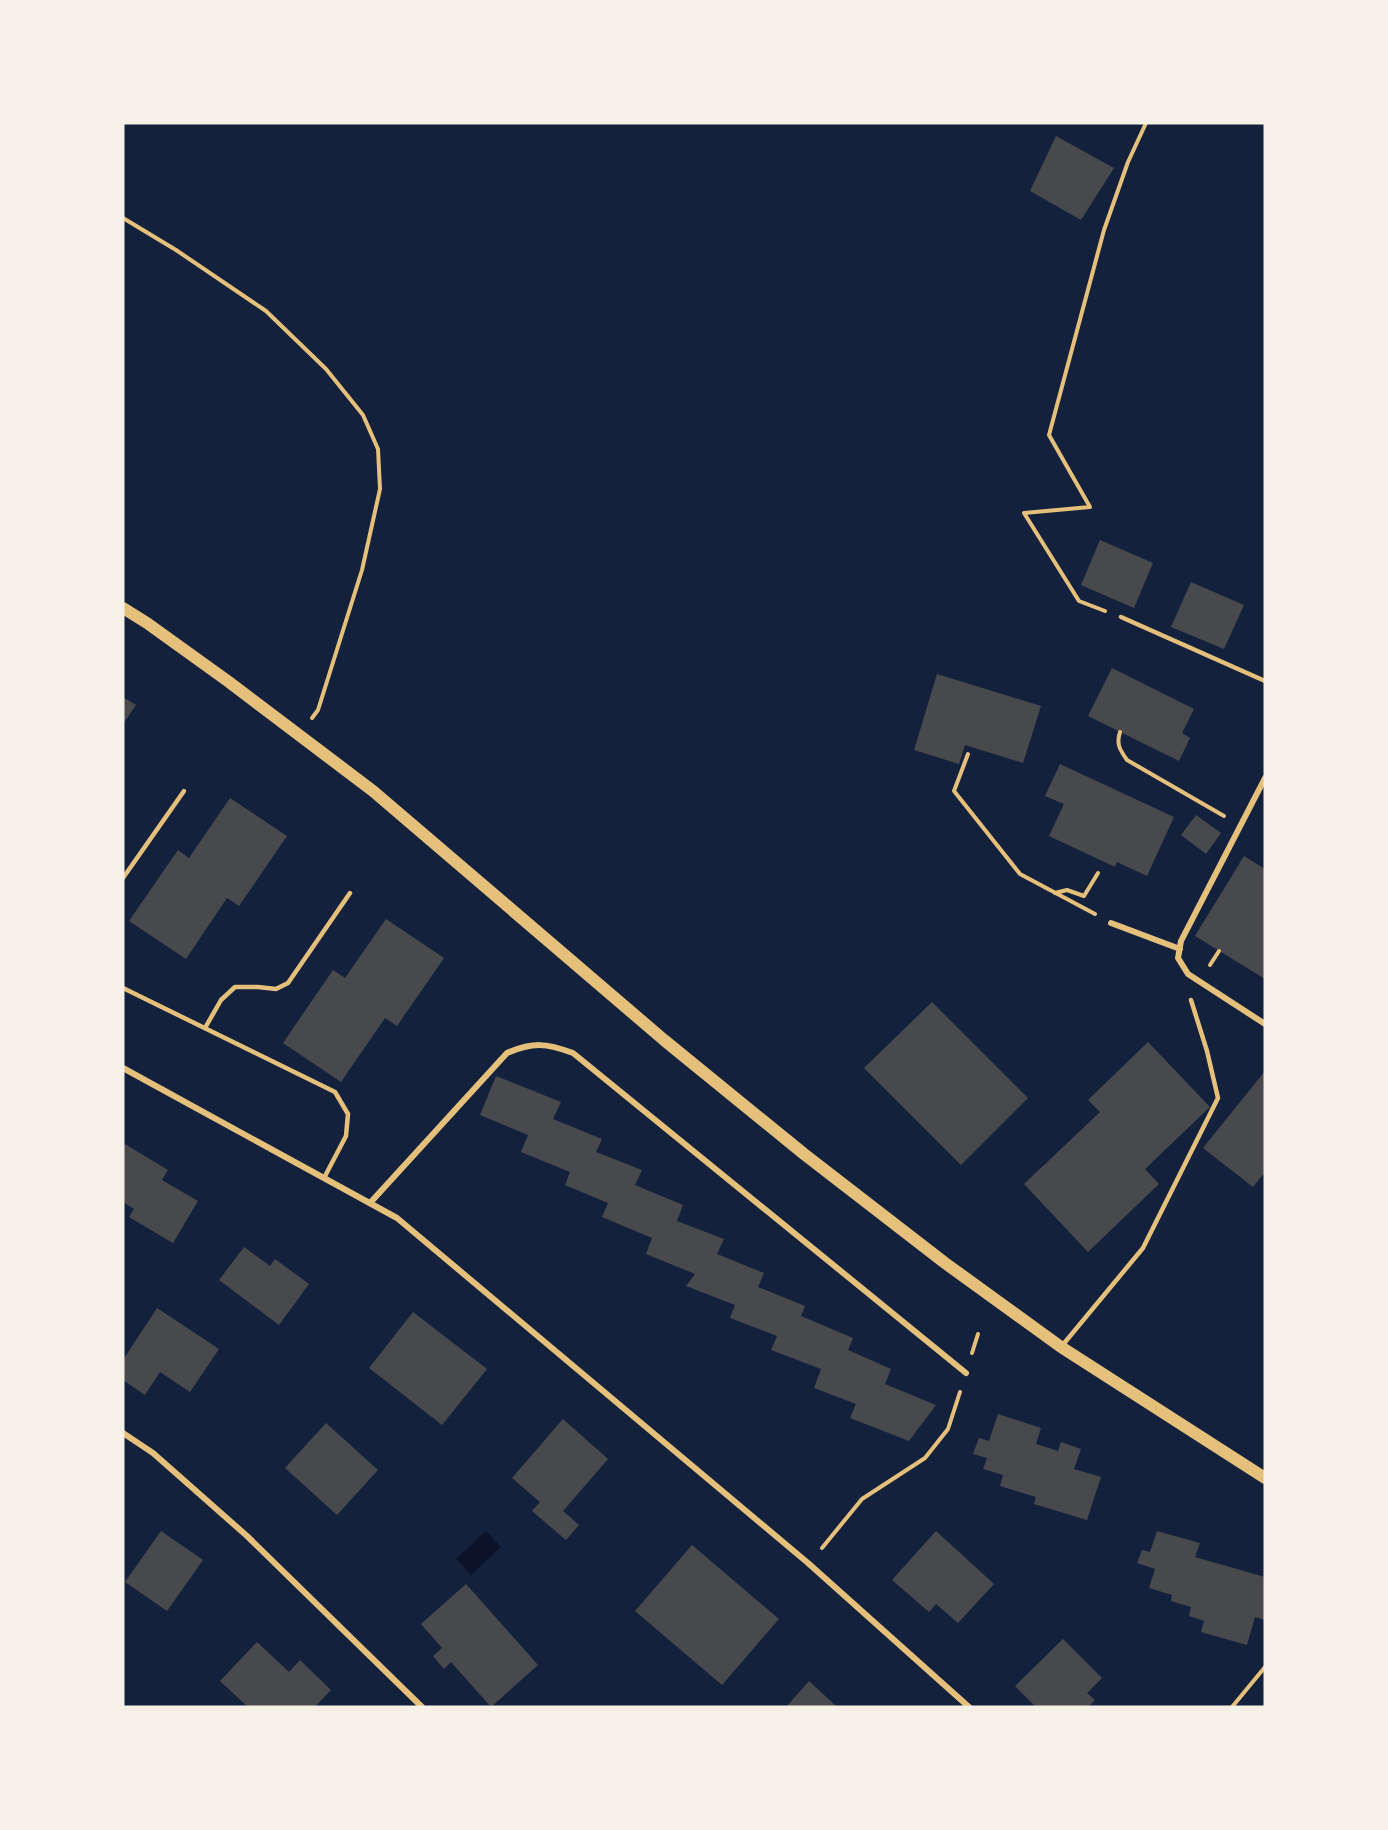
<svg xmlns="http://www.w3.org/2000/svg" width="1388" height="1830" font-family="'Asap Condensed',sans-serif">
	<rect width="100%" height="100%" fill="#14213d"/>
	<path fill="#0b132b" d="M486,1531L501,1547L471,1575L456,1559Z"/>
	<g fill="#48494c">
		<path d="M1056,136L1114,168L1081,220L1030,191Z"/>
		<path d="M1100,540L1153,563L1134,608L1081,585Z"/>
		<path d="M1191,582L1244,605L1224,649L1171,627Z"/>
		<path d="M1112,668L1194,709L1182,733L1190,738L1179,761L1088,716Z"/>
		<path d="M937,674L1041,706L1023,763L965,745L959,764L914,750Z"/>
		<path d="M123,697L136,705L123,724Z"/>
		<path d="M1060,764L1174,817L1147,876L1117,862L1115,867L1049,836L1064,804L1045,796Z"/>
		<path d="M230,798L287,836L239,906L227,898L186,959L129,921L178,850L189,858Z"/>
		<path d="M1196,815L1221,833L1206,854L1181,835Z"/>
		<path d="M1244,856L1265,869V979L1195,936Z"/>
		<path d="M386,919L444,958L397,1026L385,1018L341,1082L283,1043L333,970L345,978Z"/>
		<path d="M932,1002L1028,1098L961,1165L864,1068Z"/>
		<path d="M1148,1042L1210,1107L1145,1169L1159,1184L1088,1252L1024,1184L1100,1112L1088,1100Z"/>
		<path d="M1265,1071V1172L1253,1187L1203,1148Z"/>
		<path d="M496,1076L561,1102L553,1119L602,1139L596,1152L642,1170L635,1185L683,1205L677,1221L724,1239L717,1254L764,1273L758,1287L805,1306L801,1316L853,1338L848,1350L891,1369L885,1384L936,1405L909,1441L850,1418L856,1404L814,1388L821,1369L771,1350L777,1336L730,1318L735,1305L686,1286L695,1274L646,1254L652,1238L602,1217L608,1203L565,1185L570,1172L521,1152L528,1135L480,1115Z"/>
		<path d="M125,1144L168,1170L162,1180L198,1201L173,1243L129,1217L134,1209L123,1202V1148Z"/>
		<path d="M244,1247L270,1266L275,1259L309,1284L279,1325L219,1280Z"/>
		<path d="M157,1308L219,1349L190,1392L160,1372L145,1395L123,1380V1360Z"/>
		<path d="M413,1312L487,1369L442,1425L369,1368Z"/>
		<path d="M998,1414L1041,1428L1036,1444L1058,1451L1061,1442L1081,1449L1074,1469L1101,1477L1087,1520L1034,1504L1036,1497L1000,1486L1003,1475L983,1469L987,1458L973,1454L979,1438L989,1441Z"/>
		<path d="M563,1419L608,1459L563,1511L579,1525L566,1540L532,1511L540,1502L512,1478Z"/>
		<path d="M326,1423L378,1470L337,1515L285,1468Z"/>
		<path d="M161,1531L203,1560L167,1611L125,1582Z"/>
		<path d="M936,1531L994,1584L958,1623L936,1604L929,1612L892,1580Z"/>
		<path d="M1157,1531L1200,1543L1195,1557L1265,1577V1620L1255,1617L1247,1645L1201,1632L1204,1621L1189,1616L1191,1607L1171,1601L1172,1595L1149,1588L1155,1569L1137,1563L1142,1550L1150,1552Z"/>
		<path d="M692,1545L779,1619L722,1685L635,1611Z"/>
		<path d="M466,1584L538,1665L491,1707L451,1662L444,1669L433,1656L442,1648L421,1624Z"/>
		<path d="M1063,1639L1102,1678L1087,1693L1095,1700L1088,1707H1036L1015,1686Z"/>
		<path d="M257,1642L289,1672L300,1660L331,1690L315,1707H248L220,1681Z"/>
		<path d="M809,1681L837,1707H786Z"/>
	</g>
	<g fill="none" stroke-linecap="round" stroke-linejoin="round">
		<g stroke="#e5c07b" stroke-width="4">
			<path d="M123,218L176,250L266,311L326,369L363,415L378,449L380,489L362,570L318,710L312,718"/>
			<path d="M1105,611L1079,601L1024,513L1090,507L1049,435L1104,230L1128,162L1146,123"/>
			<path d="M1120,732C1116,744 1120,750 1127,760L1224,816"/>
			<path d="M968,754L954,791L1020,874L1095,914"/>
			<path d="M1055,893L1067,890L1084,896L1098,873"/>
			<path d="M1210,965L1219,951"/>
			<path d="M972,1353L978,1334"/>
			<path d="M822,1548L862,1499L925,1458L948,1429L960,1392"/>
			<path d="M1232,1707L1265,1667"/>
		</g>
		<g stroke="#e5c07b" stroke-width="4.5">
			<path d="M1121,617L1265,681"/>
			<path d="M123,878L184,791"/>
			<path d="M123,988L335,1092L348,1114L346,1136L324,1178"/>
			<path d="M205,1028L221,1000L235,987H258L276,989L288,983L350,893"/>
			<path d="M1061,1347L1143,1248L1218,1098L1207,1051L1191,1000"/>
		</g>
		<g stroke="#e5c07b" stroke-width="6">
			<path d="M1265,778L1181,941L1178,958L1188,974L1265,1024"/>
			<path d="M1111,923L1180,949"/>
			<path d="M123,1068L397,1218L808,1563L969,1707"/>
			<path d="M370,1203L507,1053C533,1042 546,1043 573,1053L966,1373"/>
			<path d="M123,1433L153,1453L247,1536L422,1707"/>
		</g>
		<path stroke="#e5c07b" stroke-width="12" d="M123,608L147,623L229,682L373,791L664,1040L804,1154L945,1263L1061,1347L1265,1478"/>
	</g>
	<rect width="1388" height="1830" fill="none" stroke="#f6f1e7" stroke-width="249"/>
</svg>
